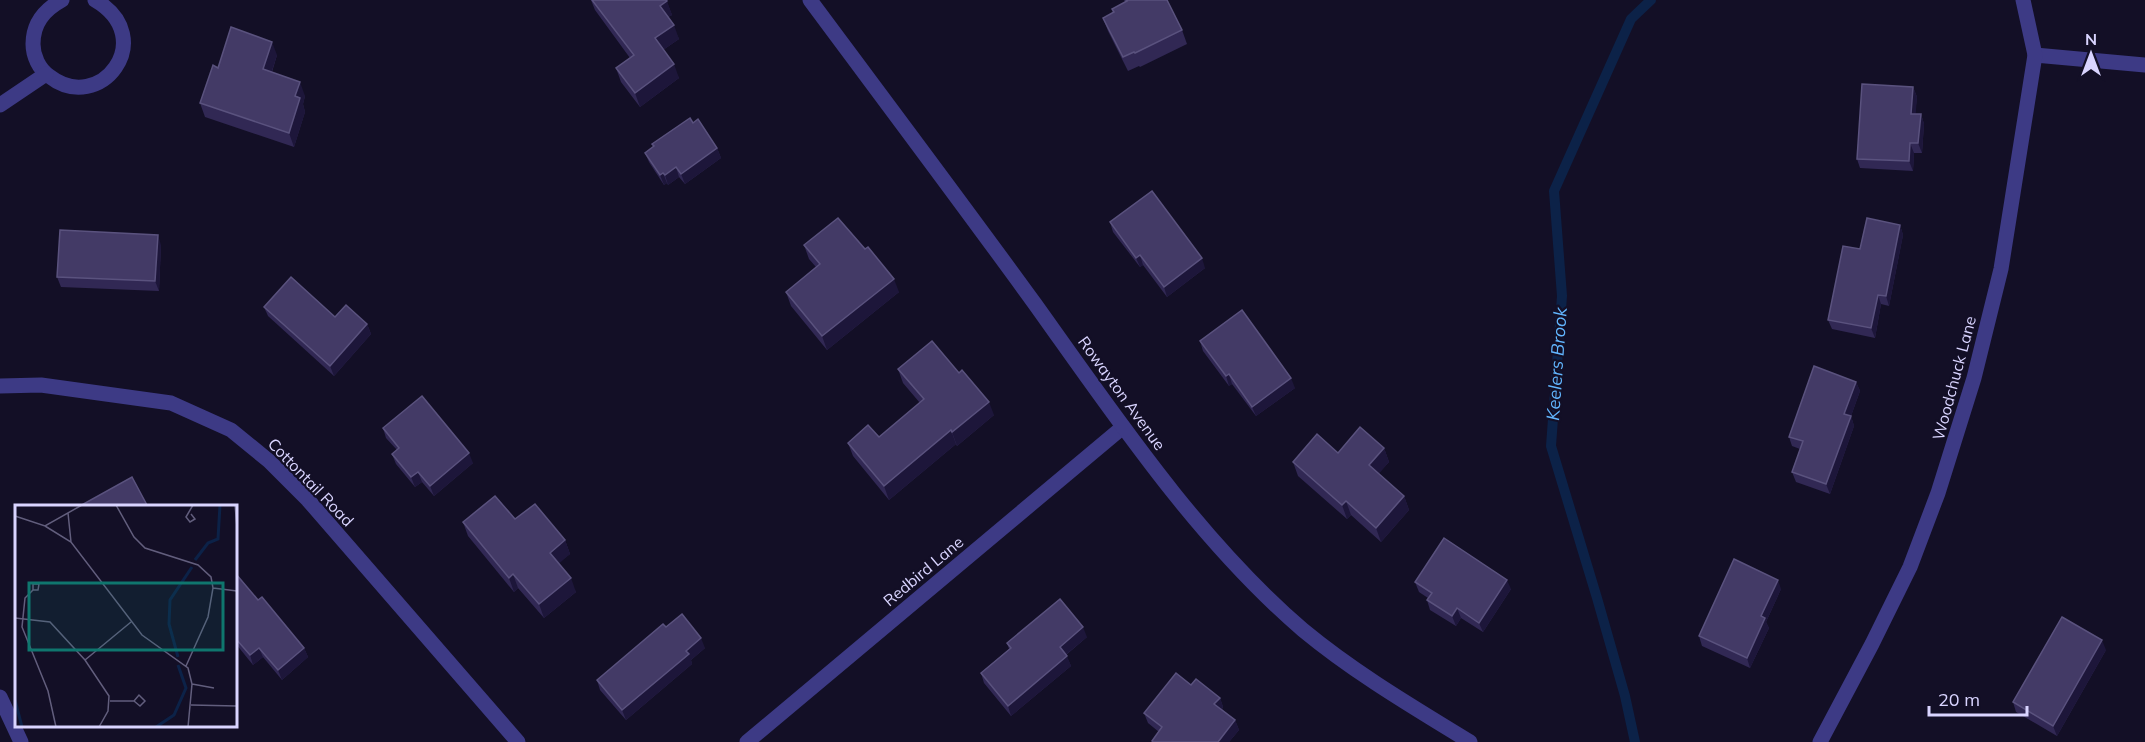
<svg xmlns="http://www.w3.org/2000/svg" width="2145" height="742" font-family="Mulish,sans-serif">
	<rect width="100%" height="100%" fill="#130f26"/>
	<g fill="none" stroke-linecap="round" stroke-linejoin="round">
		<path stroke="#0c2248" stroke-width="10" d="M1635,742L1625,696L1597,598L1551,446L1562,296L1554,191L1631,19L1651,0"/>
		<g stroke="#3d3a85" stroke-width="15">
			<path d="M62,0C44,10 33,23 33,44C33,56 39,69 49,76C100,116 160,38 95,0"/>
			<path d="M2035,55L2145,65"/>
			<path d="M0,105L46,74"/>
			<path d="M0,386L41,385L171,403L231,430L269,461L308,500L518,742"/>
			<path d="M0,697L21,742"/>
			<path d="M747,742L1123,427"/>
			<path d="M1820,742L1872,644L1910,567L1938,493L1974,378L2001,269L2035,55L2023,0"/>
		</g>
		<path stroke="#3d3a85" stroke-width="15" d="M810,0C885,101 961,202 1035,304C1115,416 1198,540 1303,630C1355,673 1413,707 1470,742"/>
	</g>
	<g fill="#312854">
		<path d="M591,0H666L672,15L668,17L679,39L663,50L679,78L640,107L621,82L616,68L630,58L595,10Z"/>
		<path d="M1124,0H1167L1182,30L1187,44L1140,67L1139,66L1128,71L1108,31L1103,18L1113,13L1112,9L1125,2Z"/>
		<path d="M277,55L272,72L305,96L303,104L305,112L294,147L205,117L200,103L218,68Z"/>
		<path d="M1913,87L1917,97L1915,114H1921L1924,124L1922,153H1914L1913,171L1860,168L1857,159Z"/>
		<path d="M693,123L717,148L721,158L685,184L679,177L668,185L667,183L664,185L649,162L645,153L653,147L652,144Z"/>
		<path d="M1110,222L1205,268L1167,297L1143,265L1140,267L1113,232Z"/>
		<path d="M1900,225L1903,235L1889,306L1881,304L1875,338L1832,329L1828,320L1860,249Z"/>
		<path d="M161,245L159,291L61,287L57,277Z"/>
		<path d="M804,245L899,292L827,350L791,306L786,292L816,267L809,259Z"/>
		<path d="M264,307L367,324L371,334L334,376L268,316Z"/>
		<path d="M1200,341L1295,388L1256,416L1232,384L1229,386L1203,351Z"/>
		<path d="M898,369L994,415L957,446L956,444L889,500L853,456L848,443L879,437L920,403L903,383Z"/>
		<path d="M1856,382L1860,391L1851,416L1854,426L1830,494L1796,482L1792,472L1800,449L1792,446L1789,437Z"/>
		<path d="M383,428L473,463L434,496L422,482L415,487L396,464L392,454L397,450L386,438Z"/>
		<path d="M1384,448L1389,462L1378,474L1404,496L1409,510L1381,542L1351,515L1347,519L1298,476L1293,462L1338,453Z"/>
		<path d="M515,519L565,540L570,554L558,563L576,592L544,618L518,588L514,592L468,536L463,522Z"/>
		<path d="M236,574L258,600L304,648L308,657L282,680L263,657L253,665L236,644Z"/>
		<path d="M1415,582L1511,589L1483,632L1461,618L1456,626L1430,610L1427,600L1428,598L1419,592Z"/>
		<path d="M1781,589L1766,622L1769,628L1750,668L1702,646L1699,636Z"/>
		<path d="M666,627L705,648L691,660L692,664L626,720L600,690L597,680Z"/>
		<path d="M1087,637L1066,655L1071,666L1011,716L984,683L981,673L1009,649L1007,643Z"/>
		<path d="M2106,650L2057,736L2016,712L2013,702Z"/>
		<path d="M1191,685L1220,698L1223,707L1222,709L1235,720L1239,730L1229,742H1152V741L1159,732L1148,723L1144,713Z"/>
	</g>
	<g fill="#1d163a">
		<path d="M667,1L672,15L665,19L660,6Z"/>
		<path d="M674,25L679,39L660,52L655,38Z"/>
		<path d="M272,42L277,55L268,83L263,69Z"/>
		<path d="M674,64L679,78L640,107L635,93Z"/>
		<path d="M300,82L305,96L303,104L305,112L294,147L289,133L295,96Z"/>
		<path d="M1913,87L1917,97L1915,123L1911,114Z"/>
		<path d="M1921,114L1924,124L1922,153L1918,143Z"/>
		<path d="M1910,143L1914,153L1913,171L1909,161Z"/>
		<path d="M717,148L721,158L685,184L681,174Z"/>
		<path d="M676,167L679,177L668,185L665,175Z"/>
		<path d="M663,173L667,183L664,185L660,175Z"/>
		<path d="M1900,225L1903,235L1889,306L1886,296Z"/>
		<path d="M158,235L161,245L159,291L155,281Z"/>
		<path d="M1140,255L1143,265L1140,267L1136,258Z"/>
		<path d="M1202,258L1205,268L1167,297L1164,287Z"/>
		<path d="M894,279L899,292L827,350L822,336Z"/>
		<path d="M1878,295L1881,304L1875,338L1871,328Z"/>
		<path d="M367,324L371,334L334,376L330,366Z"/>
		<path d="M1229,374L1232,384L1229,386L1226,376Z"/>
		<path d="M1291,378L1295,388L1256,416L1252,407Z"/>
		<path d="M1856,382L1860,391L1851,416L1854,426L1830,494L1826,484L1844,414Z"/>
		<path d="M989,402L994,415L957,446L952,432Z"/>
		<path d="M951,430L956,444L889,500L884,486Z"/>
		<path d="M1384,448L1389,462L1374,479L1369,465Z"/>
		<path d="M469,453L473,463L434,496L430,486Z"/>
		<path d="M418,472L422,482L415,487L411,477Z"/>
		<path d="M1404,496L1409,510L1381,542L1376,528Z"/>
		<path d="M1346,501L1351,515L1347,519L1342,505Z"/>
		<path d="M565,540L570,554L555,567L550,553Z"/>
		<path d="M513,574L518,588L514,592L509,578Z"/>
		<path d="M571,578L576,592L544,618L539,604Z"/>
		<path d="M1507,580L1511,589L1483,632L1479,623Z"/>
		<path d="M1778,580L1781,589L1766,622L1769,628L1750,668L1747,658L1761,616Z"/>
		<path d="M1457,608L1461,618L1456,626L1452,616Z"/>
		<path d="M1083,627L1087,637L1063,657L1060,647Z"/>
		<path d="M701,638L705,648L691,660L692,664L626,720L622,710L686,651Z"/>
		<path d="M2102,640L2106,650L2057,736L2053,726Z"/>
		<path d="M259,648L263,657L253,665L250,655Z"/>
		<path d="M304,648L308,657L282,680L278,670Z"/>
		<path d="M1067,656L1071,666L1011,716L1008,706Z"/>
		<path d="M1220,698L1223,707L1218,713L1214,704Z"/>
		<path d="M1235,720L1239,730L1229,742H1218Z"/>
	</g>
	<g fill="#433a66" stroke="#5a527e" stroke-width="1.5">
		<path d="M592,0H666L667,1L660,6L674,25L655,38L674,64L635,93L616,68L634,55Z"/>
		<path d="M1126,0H1167L1182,30L1135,53L1134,52L1123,57L1103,18L1114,12L1112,9L1127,1Z"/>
		<path d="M231,27L272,42L263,69L300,82L295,96L300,98L289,133L200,103L213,65L218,68Z"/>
		<path d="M1862,84L1913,87L1911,114H1921L1918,143H1910L1909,161L1857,159Z"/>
		<path d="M690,118L693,123L698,119L717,148L681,174L676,167L665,175L663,173L660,175L645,153L654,146L652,144Z"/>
		<path d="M1152,191L1202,258L1164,287L1140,255L1136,258L1110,222Z"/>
		<path d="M838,218L865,249L868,247L894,279L822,336L786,292L820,264L804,245Z"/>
		<path d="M1867,218L1900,225L1886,296L1878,295L1871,328L1828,320L1843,246L1860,249Z"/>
		<path d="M60,230L158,235L155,281L57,277Z"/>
		<path d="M291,277L335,317L346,305L367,324L330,366L264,307Z"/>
		<path d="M1242,310L1291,378L1252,407L1229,374L1226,376L1200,341Z"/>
		<path d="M932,341L959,373L962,370L989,402L952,432L951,430L884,486L848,443L868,425L879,437L924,399L898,369Z"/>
		<path d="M1814,366L1856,382L1844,414L1851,416L1826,484L1792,472L1803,441L1789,437Z"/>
		<path d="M422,396L469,453L430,486L418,472L411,477L392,454L399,448L383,428Z"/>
		<path d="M1360,427L1384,448L1369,465L1404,496L1376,528L1346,501L1342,505L1293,462L1317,434L1338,453Z"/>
		<path d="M132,477L148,507H78Z"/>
		<path d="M495,496L515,519L535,504L565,540L550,553L571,578L539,604L513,574L509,578L463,522Z"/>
		<path d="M1444,538L1507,580L1479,623L1457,608L1452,616L1427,600L1432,593L1415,582Z"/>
		<path d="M1734,559L1778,580L1761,616L1765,618L1747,658L1699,636Z"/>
		<path d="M236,574L258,600L262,597L304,648L278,670L259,648L250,655L236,639Z"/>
		<path d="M1060,599L1083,627L1060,647L1067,656L1008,706L981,673L1011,648L1007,643Z"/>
		<path d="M682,614L701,638L686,651L689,654L622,710L597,680L663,624L666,627Z"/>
		<path d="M2062,617L2102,640L2053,726L2013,702Z"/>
		<path d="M1176,673L1191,685L1196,679L1220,698L1214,704L1235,720L1218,742H1153L1152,741L1162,727L1144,713Z"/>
	</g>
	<g text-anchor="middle" stroke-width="4.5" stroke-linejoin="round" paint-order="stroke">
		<g font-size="16" fill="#d9d4ff" stroke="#130f26">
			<text transform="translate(1954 378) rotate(-75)" y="6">Woodchuck Lane</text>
			<text transform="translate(1122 393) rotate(54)" y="6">Rowayton Avenue</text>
			<text transform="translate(311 482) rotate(46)" y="6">Cottontail Road</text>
			<text transform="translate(923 571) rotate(-40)" y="6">Redbird Lane</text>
		</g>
		<g font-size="18" font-style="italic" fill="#62b6ff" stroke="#130f26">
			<text transform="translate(1557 364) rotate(-86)" y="6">Keelers Brook</text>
		</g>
	</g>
	<g transform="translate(15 505)">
		<rect width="222" height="222" fill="#130f26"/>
		<path fill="none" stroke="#0c2248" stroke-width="3" d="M180,55L193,38L203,34L205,0M163,152L154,119L155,95L177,62M0,195L7,222M141,222L159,210L171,183L163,160"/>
		<path fill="none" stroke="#625e7d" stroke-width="1.5" d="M101,0L119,32L130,43L183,60L196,72L198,83L193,112L171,161M220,0L222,22M53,8L56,37M176,9L180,14L175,17L171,12L178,0M0,11L30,21L67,0M30,21L56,37L127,130L173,163L177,179L173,222M198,83L222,86M18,85V79H24L23,85H18L10,93L7,122L33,186L41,222M0,113L35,117L70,155L94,191L93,206L84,222M70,155L116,117M177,179L199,183M95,196H119L124,190L130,196L125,201L119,196M176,200L222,201"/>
		<path fill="#0f766e" fill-opacity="0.15" stroke="#0f766e" stroke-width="3" d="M14,78H208V145H14Z"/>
		<rect width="222" height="222" fill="none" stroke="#d9d4ff" stroke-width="3"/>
	</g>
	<g transform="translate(2091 54)" stroke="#130f26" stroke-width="4.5" paint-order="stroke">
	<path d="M0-4.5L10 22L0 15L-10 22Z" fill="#d9d4ff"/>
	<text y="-9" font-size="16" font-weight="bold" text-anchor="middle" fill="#d9d4ff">N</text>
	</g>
	<path d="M1929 706v9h98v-9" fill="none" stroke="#d9d4ff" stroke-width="3"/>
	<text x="1938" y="706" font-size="18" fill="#d9d4ff" stroke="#130f26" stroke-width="4.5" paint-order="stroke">20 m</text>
</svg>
